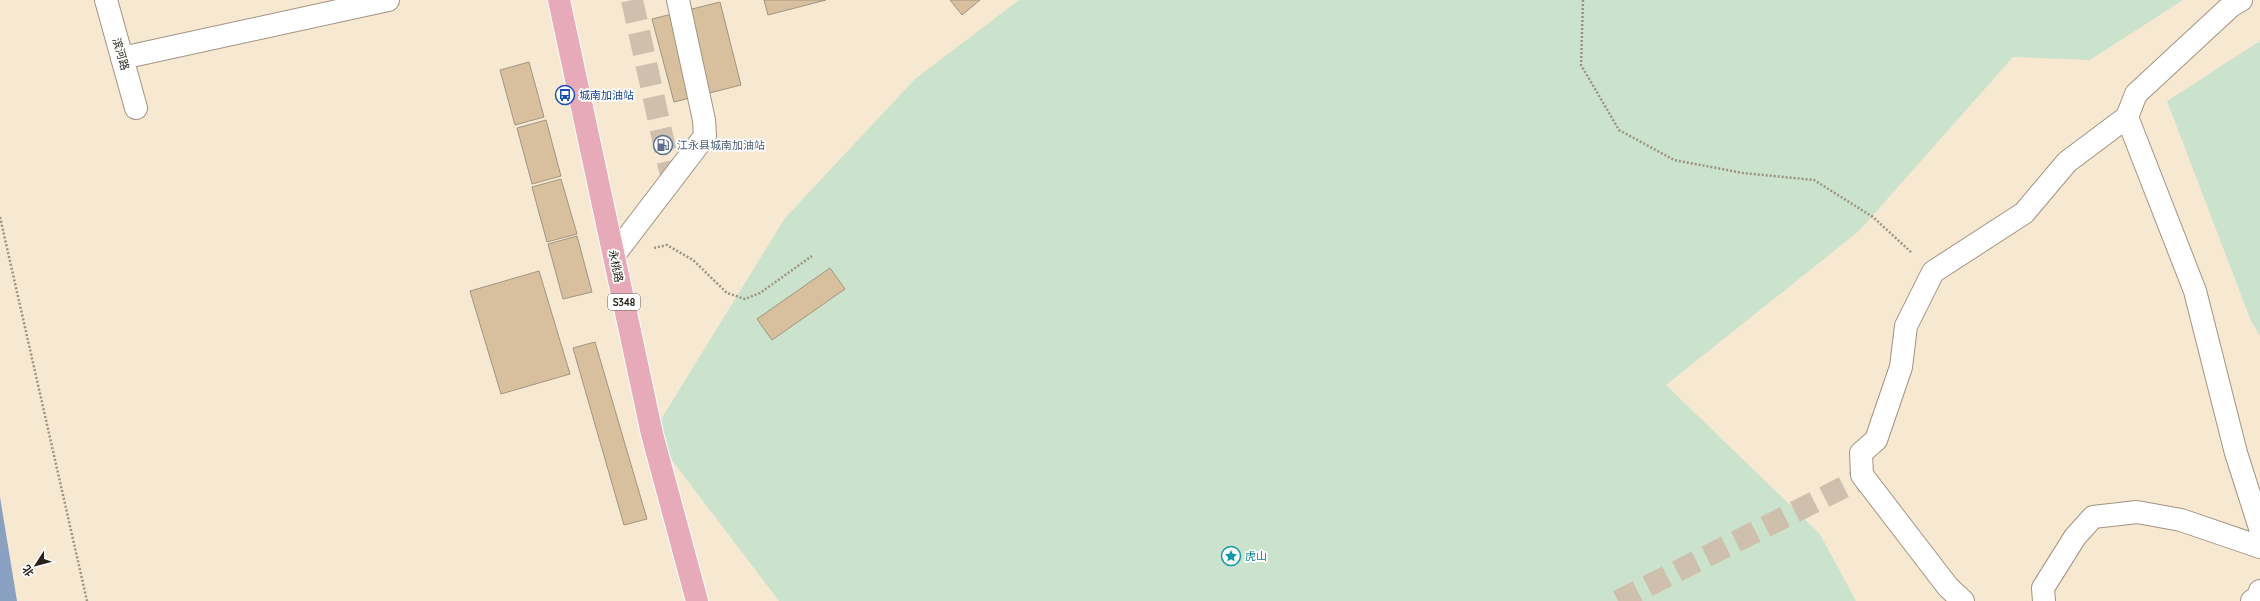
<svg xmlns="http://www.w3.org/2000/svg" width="2260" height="601" font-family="Quicksand,'Noto Sans SC',sans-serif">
	<rect width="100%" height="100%" fill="#f7e8d2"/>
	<g fill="#cbe3cd">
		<path d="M1019,0H2183L2090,60L2013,57L1859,231L1666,385L1820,534L1856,601H779L652,434L785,218L915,79Z"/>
		<path d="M2260,41V336L2251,321L2167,101Z"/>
	</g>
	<path fill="#8aa0c0" d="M0,497L17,601H0Z"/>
	<g fill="#d8c09e" stroke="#a29480">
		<path d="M764,0H826L768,15Z"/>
		<path d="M950,0H980L962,15Z"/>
		<path d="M720,2L741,85L674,102L652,19Z"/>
		<path d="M529,62L544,117L515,125L500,70Z"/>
		<path d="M546,120L561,176L532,184L517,128Z"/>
		<path d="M561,179L577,234L547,242L532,187Z"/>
		<path d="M577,236L592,292L563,299L548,244Z"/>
		<path d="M830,268L845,289L772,340L757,319Z"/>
		<path d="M539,271L570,374L501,394L470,291Z"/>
		<path d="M595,342L647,519L624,525L573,348Z"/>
	</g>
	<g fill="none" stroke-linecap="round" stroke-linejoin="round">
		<g stroke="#cec0ad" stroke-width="22" stroke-dasharray="22 11" stroke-linecap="butt">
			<path d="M632,0L672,180"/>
			<path d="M1618,601L1864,477"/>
		</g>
		<g stroke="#a29480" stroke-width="24">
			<g id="minor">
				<path d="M106,0L136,108"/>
				<path d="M2241,0L2231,6L2136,94L2127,117L2195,291L2236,453L2260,528"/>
				<path d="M122,58L388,0"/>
				<path d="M614,255L705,136L704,120L678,0"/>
				<path d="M1963,601L1948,587L1862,475L1861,453L1876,440L1901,367L1906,326L1933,272L2024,213L2067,162L2127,117"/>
				<path d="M2044,601L2043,588L2075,537L2093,517L2137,512L2181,520L2260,547"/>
				<path d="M2252,601L2259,596L2260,591"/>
			</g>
		</g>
		<g stroke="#fff" stroke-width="24">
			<path id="major" d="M559,0L652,434L697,601"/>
		</g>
		<g stroke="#9d9282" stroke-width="2.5" stroke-dasharray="2 2" stroke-linecap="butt">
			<path d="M1583,0L1581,65L1619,130L1674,160L1743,173L1814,180L1873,217L1912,253"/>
			<path d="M0,217L87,601"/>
			<path d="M654,248L667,245L693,260L727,293L745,299L760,293L812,256"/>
		</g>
		<use href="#minor" stroke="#fff" stroke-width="22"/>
		<use href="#major" stroke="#e7aab8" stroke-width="22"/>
	</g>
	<defs>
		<g id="bus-ring" transform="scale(1)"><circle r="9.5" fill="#fff" stroke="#1a4fb4" stroke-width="1.5"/><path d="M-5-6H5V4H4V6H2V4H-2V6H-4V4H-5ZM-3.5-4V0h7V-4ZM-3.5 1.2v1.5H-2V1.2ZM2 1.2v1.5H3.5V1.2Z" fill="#1a4fb4"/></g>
		<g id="fuel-ring" transform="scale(1)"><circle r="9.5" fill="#fff" stroke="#5c6f8a" stroke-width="1.5"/><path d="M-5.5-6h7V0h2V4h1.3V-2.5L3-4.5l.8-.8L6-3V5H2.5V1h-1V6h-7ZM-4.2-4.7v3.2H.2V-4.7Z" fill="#5c6f8a"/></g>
		<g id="sight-ring" transform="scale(1)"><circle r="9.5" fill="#fff" stroke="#0f9aa8" stroke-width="1.5"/><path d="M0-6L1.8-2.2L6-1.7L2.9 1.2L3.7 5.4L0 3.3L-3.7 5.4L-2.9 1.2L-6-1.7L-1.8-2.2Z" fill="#0f9aa8"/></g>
	</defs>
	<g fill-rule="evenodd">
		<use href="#bus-ring" x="565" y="95"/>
		<use href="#fuel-ring" x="663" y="145"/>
		<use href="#sight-ring" x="1231" y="556"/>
	</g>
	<g text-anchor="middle" stroke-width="3.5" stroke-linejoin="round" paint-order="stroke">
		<rect fill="#fff" stroke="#68645f" stroke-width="1" x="608" y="294" width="32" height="16" rx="3"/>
		<g font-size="10" font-weight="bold" fill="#28221a">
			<text x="624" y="306">S348</text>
		</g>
		<g font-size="11" fill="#28221a" stroke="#fff">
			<text transform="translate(121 54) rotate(74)" y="4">滨河路</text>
			<text transform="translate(616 266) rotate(78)" y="4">永桃路</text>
		</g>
		<g font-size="11" fill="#164399" stroke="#fff" text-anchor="start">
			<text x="579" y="99">城南加油站</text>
		</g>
		<g font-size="11" fill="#4e5e75" stroke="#fff" text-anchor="start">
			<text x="677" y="149">江永县城南加油站</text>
		</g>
		<g font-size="11" fill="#0d838f" stroke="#fff" text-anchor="start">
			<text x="1245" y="560">虎山</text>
		</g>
	</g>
	<g transform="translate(36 565) rotate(234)" stroke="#ffffff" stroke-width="3" paint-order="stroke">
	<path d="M0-3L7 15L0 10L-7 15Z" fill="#28221a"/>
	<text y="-6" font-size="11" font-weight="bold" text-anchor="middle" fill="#28221a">北</text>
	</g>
</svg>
